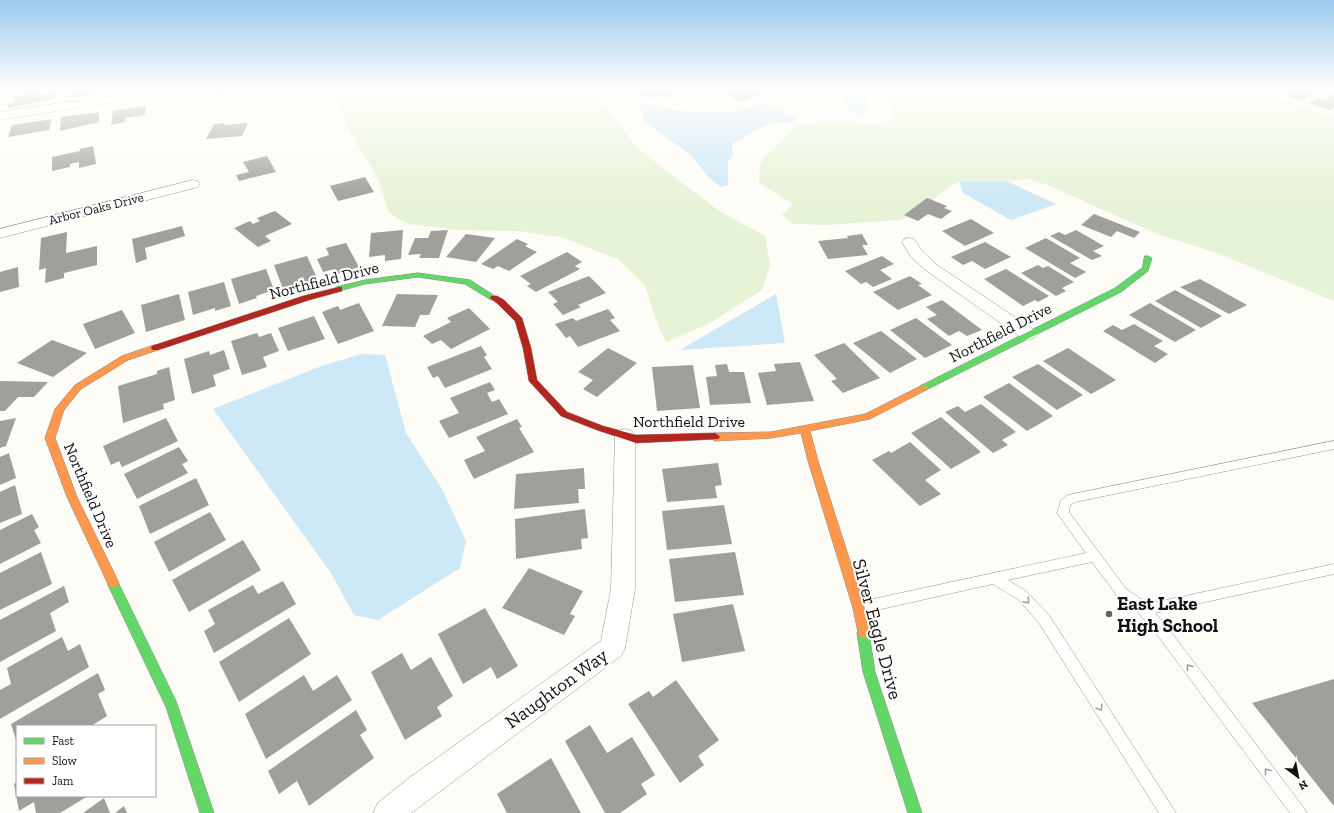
<svg xmlns="http://www.w3.org/2000/svg" width="1334" height="813" font-family="'Zilla Slab',serif">
	<rect width="100%" height="100%" fill="#fdfcf7"/>
	<g fill="#e7f3d7">
		<path d="M327,89H586L613,115L636,147L719,211L765,236L770,266L762,290L708,324L666,342L657,323L645,285L619,260L565,238L515,231L459,230L408,224L389,213L378,178L347,127L339,104Z"/>
		<path d="M760,89H821L818,97L778,98Z"/>
		<path d="M898,89H1254L1334,118V301L1217,253L1157,234L1050,186L1029,179L1002,181H959L942,192L923,209L900,220L826,225L794,224L782,215L793,204L759,183L760,165L764,158L797,125L837,121L887,126L893,116L888,102L894,90Z"/>
	</g>
	<g fill="#cde8f7">
		<path d="M845,89H869L865,92L868,106L861,114L857,115L842,104L845,93Z"/>
		<path d="M637,103L682,111L706,112H734L765,103L796,118L789,123L774,122L754,131L732,144L733,154L728,162V185L721,187L709,178L691,155L646,123Z"/>
		<path d="M959,181H1006L1056,204L1011,220L963,193Z"/>
		<path d="M776,294L785,343L680,350Z"/>
		<path d="M361,354L385,355L406,433L442,489L466,541L460,568L378,620L354,615L331,573L213,409L319,367Z"/>
	</g>
	<g fill="#a19f9c">
		<path d="M9,89H25L21,90V92L8,94Z"/>
		<path d="M80,89H109V92L68,98L69,93L79,92Z"/>
		<path d="M213,89H250L246,93L208,94Z"/>
		<path d="M648,89H681L667,98L657,95L652,98L639,94Z"/>
		<path d="M722,89H734L736,90L753,89L762,95L747,98L749,99L739,102Z"/>
		<path d="M1282,89H1312L1320,91L1300,101L1284,94L1290,91Z"/>
		<path d="M40,91V95L55,92L56,98L8,108V104L14,102V96Z"/>
		<path d="M1328,93L1334,95V108L1330,110L1309,103L1319,98L1325,100L1330,98L1323,95Z"/>
		<path d="M146,106L145,115L125,118V122L111,125L113,111Z"/>
		<path d="M99,112V122L60,131L61,117Z"/>
		<path d="M52,119L49,130L8,137L12,125Z"/>
		<path d="M225,123L224,125L248,123L242,136L206,139L214,124Z"/>
		<path d="M93,146L96,164L79,168V162L70,164V167L52,171V157L80,151V149Z"/>
		<path d="M267,156L276,172L239,181L236,175L249,172L243,162Z"/>
		<path d="M365,177L374,192L338,201L330,186Z"/>
		<path d="M927,198L947,206L944,208L952,211L941,219L928,214L918,221L904,215Z"/>
		<path d="M275,211L292,224L265,236L271,241L258,247L234,228L250,221L253,224L260,221L257,218Z"/>
		<path d="M1094,214L1140,232L1134,238L1117,231L1111,237L1081,225Z"/>
		<path d="M971,219L994,233L965,246L942,231Z"/>
		<path d="M182,226L185,236L145,248L147,259L136,263L132,239Z"/>
		<path d="M403,230L401,259L385,261V255L369,257L371,233Z"/>
		<path d="M448,230L439,258H419L421,254L408,255L415,238H428L431,231Z"/>
		<path d="M1076,230L1104,246L1093,251L1102,256L1092,260L1050,236L1059,232L1065,235Z"/>
		<path d="M67,232L66,253L97,246V265L64,273V278L45,283L46,268L39,270L41,238Z"/>
		<path d="M466,234L495,238L476,262L446,257Z"/>
		<path d="M862,234L868,245H862L868,255L828,259L818,241L848,238L847,236Z"/>
		<path d="M1046,238L1080,258L1070,263L1086,272L1075,278L1025,248Z"/>
		<path d="M517,239L528,244L525,246L537,252L509,271L498,266L493,269L481,264Z"/>
		<path d="M985,242L1011,257L985,269L972,261L963,265L951,257Z"/>
		<path d="M346,243L359,267L337,274L335,269L323,272L317,259L329,255L326,248Z"/>
		<path d="M567,252L582,262L575,266L580,269L536,292L527,286L531,284L520,276Z"/>
		<path d="M307,256L318,280L305,283L303,277L298,279L300,284L283,289L274,265Z"/>
		<path d="M882,256L894,264L880,270L892,279L873,287L866,282L861,284L845,271Z"/>
		<path d="M1038,265L1043,268L1048,266L1074,282L1062,288L1066,291L1056,296L1021,273Z"/>
		<path d="M18,267L19,287L0,292V272Z"/>
		<path d="M266,269L274,290L256,296L257,298L239,304L231,279Z"/>
		<path d="M1006,269L1049,296L1038,302L1035,300L1023,306L984,279Z"/>
		<path d="M589,276L606,293L578,305L581,307L563,315L553,304L558,302L548,292Z"/>
		<path d="M910,276L922,284L918,285L932,295L898,310L873,292Z"/>
		<path d="M1200,279L1247,305L1229,314L1180,287Z"/>
		<path d="M224,282L231,306L215,311V308L193,315L188,292Z"/>
		<path d="M1175,290L1222,316L1201,328L1155,301Z"/>
		<path d="M179,294L185,320L146,332L141,305Z"/>
		<path d="M397,294L438,295L429,315H420L415,327L382,326Z"/>
		<path d="M942,300L982,330L967,336L959,331L949,336L927,319L937,315L926,307Z"/>
		<path d="M359,303L374,331L338,344L322,312L338,306L340,310Z"/>
		<path d="M1150,303L1196,330L1175,342L1129,315Z"/>
		<path d="M469,308L490,329L451,349L441,340L432,344L423,336L451,322L447,318Z"/>
		<path d="M608,309L615,318L610,320L620,331L578,347L570,336L566,338L555,324L573,318L576,321Z"/>
		<path d="M122,310L135,333L95,349L83,324Z"/>
		<path d="M314,316L325,339L288,351L278,328Z"/>
		<path d="M916,318L952,345L925,358L890,330Z"/>
		<path d="M1134,324L1163,341L1154,346L1168,354L1155,363L1103,331L1113,325L1122,330Z"/>
		<path d="M881,331L917,359L890,373L853,343Z"/>
		<path d="M257,333L259,337L271,333L279,351L263,357L267,367L242,375L231,341Z"/>
		<path d="M52,340L87,353L53,377L17,363Z"/>
		<path d="M844,343L880,378L843,393L831,381L837,379L814,355Z"/>
		<path d="M481,346L487,355L484,357L492,369L445,388L438,376L433,378L427,367Z"/>
		<path d="M608,348L637,363L597,397L583,389L593,380L578,372Z"/>
		<path d="M1068,348L1116,380L1091,394L1043,361Z"/>
		<path d="M224,350L230,369L213,375L216,386L192,394L184,359L209,351L210,355Z"/>
		<path d="M800,362L814,401L767,405L758,373L776,371L774,364Z"/>
		<path d="M727,364L729,372H744L751,403L710,405L706,377L717,376L715,365Z"/>
		<path d="M1038,364L1083,395L1057,410L1012,377Z"/>
		<path d="M693,365L700,408L657,411L652,367Z"/>
		<path d="M169,367L175,400L163,404L164,409L123,423L118,386L157,374V371Z"/>
		<path d="M0,381L48,382L34,397H18L5,411H0Z"/>
		<path d="M490,382L495,390L487,393L492,402L499,399L508,414L449,438L439,421L459,413L450,398Z"/>
		<path d="M1009,383L1053,416L1027,431L983,397Z"/>
		<path d="M981,404L1016,432L1002,440L1008,445L993,453L945,412L958,406L965,412Z"/>
		<path d="M941,417L981,452L951,469L911,433Z"/>
		<path d="M16,418L6,446L0,448V421Z"/>
		<path d="M166,418L178,441L122,467L119,461L111,465L103,446Z"/>
		<path d="M517,419L522,427L519,428L534,452L474,479L464,460L485,451L476,437Z"/>
		<path d="M910,442L941,470L925,480L941,494L920,506L872,460L889,451L891,453Z"/>
		<path d="M179,447L188,461L182,464L188,473L137,499L124,474Z"/>
		<path d="M9,453L16,478L0,485V457Z"/>
		<path d="M718,463L722,485L715,486L717,498L667,502L662,469Z"/>
		<path d="M584,468L585,489H578L579,503L514,509L516,474Z"/>
		<path d="M196,478L209,505L150,534L139,506Z"/>
		<path d="M15,485L22,514L0,523V492Z"/>
		<path d="M724,505L732,544L667,550L662,511Z"/>
		<path d="M585,509L588,538L581,539L582,549L516,559L515,519Z"/>
		<path d="M210,512L226,540L169,572L154,542Z"/>
		<path d="M32,514L39,527L34,530L41,543L0,564V530Z"/>
		<path d="M243,540L261,570L189,612L172,580Z"/>
		<path d="M41,552L52,584L0,610V573Z"/>
		<path d="M735,552L744,595L675,602L669,559Z"/>
		<path d="M529,568L583,591L570,614L575,616L564,635L502,608Z"/>
		<path d="M283,581L296,604L214,653L204,631L215,624L208,610L253,585L258,594Z"/>
		<path d="M64,586L69,602L50,613L56,631L0,662V620Z"/>
		<path d="M733,604L745,651L682,662L673,614Z"/>
		<path d="M485,608L518,666L497,679L491,667L463,684L438,634Z"/>
		<path d="M289,618L311,654L239,702L219,662Z"/>
		<path d="M62,637L68,651L80,644L89,667L0,719V690L11,684L7,668Z"/>
		<path d="M402,653L411,670L431,657L453,696L437,707L442,716L405,740L371,672Z"/>
		<path d="M98,673L105,690L98,694L107,716L91,726H17V743L11,724Z"/>
		<path d="M304,675L313,691L337,675L352,700L266,759L245,714Z"/>
		<path d="M1334,679V806L1252,703Z"/>
		<path d="M676,680L719,740L698,756L704,765L680,783L628,704L649,691L653,697Z"/>
		<path d="M356,710L367,730L360,735L374,758L309,806L297,781L279,794L268,771Z"/>
		<path d="M590,725L607,753L632,737L655,775L641,784L647,794L620,813H605L565,741Z"/>
		<path d="M551,758L581,813H507L497,794Z"/>
		<path d="M17,782V796H88L60,813H36L34,802L19,811L14,784Z"/>
		<path d="M104,798L110,813H83Z"/>
		<path d="M124,806L127,813H115Z"/>
	</g>
	<g fill="none" stroke-linecap="round" stroke-linejoin="round">
		<g stroke="#979795" stroke-width="1">
			<path id="lane" d="M1334,441V449L1075,502L1070,505L1069,512L1126,589L1141,599L1157,602L1334,564V574L1155,613L1165,624L1304,808L1307,813H1290L1155,632L1134,608L1118,597L1092,562L1008,580L1027,592L1049,615L1176,813H1159L1039,623L1019,600L993,584L859,614L855,612L853,608L855,604L859,602L1086,553L1057,513L1061,500L1068,495Z"/>
		</g>
		<g stroke="#979795" stroke-width="1">
			<g id="street">
				<path d="M157,89H173L171,91L158,95L0,120V112Z"/>
				<path d="M193,180L198,181L200,184L198,187L0,238V229Z"/>
				<path d="M909,238L914,239L922,251L937,265L1034,330L1037,334L1034,338L1028,340L1022,338L927,271L911,257L902,242L904,239Z"/>
				<path d="M625,429L632,431L635,436V589L625,648L621,656L411,813H373L378,803L409,778L601,641L611,589L615,436L618,431Z"/>
			</g>
		</g>
		<g stroke="#8e8d8b" stroke-width="1">
			<g id="fast">
				<path d="M1145,256H1148L1152,258L1148,271L1121,292L926,390H920L919,388L920,386L1115,288L1142,268Z"/>
				<path d="M418,273L470,280L498,298L494,300H491L465,284L418,277L365,284L339,291L335,289L336,287L365,280Z"/>
				<path d="M113,578L117,580L176,701L214,813H200L166,707L107,583L109,580Z"/>
				<path d="M863,628L867,629L869,633L875,672L922,813H908L863,672L857,633L859,629Z"/>
			</g>
		</g>
		<g stroke="#8e8d8b" stroke-width="1">
			<g id="slow">
				<path d="M155,345L159,348L158,350L128,360L81,389L64,410L55,438L77,497L119,583L117,586L113,588L109,586L67,497L45,438L55,409L75,385L122,356Z"/>
				<path d="M923,385L926,386L927,388L926,390L870,419L810,431L818,461L865,608L869,633L867,637L863,638L859,637L853,608L808,461L801,433L771,438L715,441L712,439L710,437L712,435L715,433L771,432L865,414Z"/>
			</g>
		</g>
		<g stroke="#8e8d8b" stroke-width="1">
			<g id="jam">
				<path d="M339,287H342V291L309,300L158,350H152L151,348L152,346L303,296Z"/>
				<path d="M491,296H497L504,300L522,318L531,348L537,380L567,412L603,426L636,435L715,433L718,435L720,437L718,439L636,443L597,430L561,416L529,381L523,348L515,321L498,304L490,298Z"/>
			</g>
		</g>
		<use href="#lane" fill="#fffffe" fill-rule="evenodd"/>
		<use href="#street" fill="#fffffe" fill-rule="evenodd"/>
		<use href="#fast" fill="#63d668" fill-rule="evenodd"/>
		<use href="#slow" fill="#ff974d" fill-rule="evenodd"/>
		<use href="#jam" fill="#b3261e" fill-rule="evenodd"/>
	</g>
	<defs><path id="oneway-chevron" d="M-2-3.5L2.5 0L-2 3.5" fill="none" stroke-width="1.6" stroke-linecap="round" stroke-linejoin="round"/></defs>
	<g stroke="#a0a09f">
		<use href="#oneway-chevron" transform="translate(1027 601) rotate(48)"/>
		<use href="#oneway-chevron" transform="translate(1189 667) rotate(-127)"/>
		<use href="#oneway-chevron" transform="translate(1100 708) rotate(57)"/>
		<use href="#oneway-chevron" transform="translate(1267 771) rotate(-127)"/>
	</g>
	<linearGradient id="sky" x2="0" y2="1"><stop stop-color="#9dc9ee"/><stop offset="0.44" stop-color="#fefefb"/><stop offset="1" stop-color="#fefefb" stop-opacity="0"/></linearGradient>
	<rect width="1334" height="202" fill="url(#sky)"/>
	<circle fill="#646362" stroke="#fff" stroke-width="1.5" cx="1109" cy="614" r="4"/>
	<g text-anchor="middle" stroke-width="4" stroke-linejoin="round" paint-order="stroke">
		<g font-size="13" fill="#111" stroke="#fff">
			<text transform="translate(96 208) rotate(-14)" y="5">Arbor Oaks Drive</text>
		</g>
		<g font-size="16" fill="#111" stroke="#fff">
			<text transform="translate(324 280) rotate(-14)" y="6">Northfield Drive</text>
			<text transform="translate(1000 332) rotate(-27)" y="6">Northfield Drive</text>
			<text x="689" y="427">Northfield Drive</text>
			<text transform="translate(91 495) rotate(67)" y="6">Northfield Drive</text>
		</g>
		<g font-size="19" font-weight="bold" fill="#111" stroke="#fff" text-anchor="start">
			<text x="1117" y="610">East Lake<tspan x="1117" dy="22">High School</tspan></text>
		</g>
		<g font-size="19" fill="#111" stroke="#fff">
			<text transform="translate(878 629) rotate(75)" y="7">Silver Eagle Drive</text>
			<text transform="translate(556 688) rotate(-36)" y="7">Naughton Way</text>
		</g>
	</g>
	<rect x="16" y="725" width="140" height="72" fill="#ffffff" stroke="#a0a0a0"/>
	<rect x="24" y="738" width="20" height="6" fill="#63d668" stroke="#a0a0a0"/>
	<text x="52" y="745" font-size="12" fill="#111111">Fast</text>
	<rect x="24" y="758" width="20" height="6" fill="#ff974d" stroke="#a0a0a0"/>
	<text x="52" y="765" font-size="12" fill="#111111">Slow</text>
	<rect x="24" y="778" width="20" height="6" fill="#b3261e" stroke="#a0a0a0"/>
	<text x="52" y="785" font-size="12" fill="#111111">Jam</text>
	<g transform="translate(1298 777) rotate(148)" stroke="#ffffff" stroke-width="3" paint-order="stroke">
	<path d="M0-3L7 15L0 10L-7 15Z" fill="#111111"/>
	<text y="-6" font-size="11" font-weight="bold" text-anchor="middle" fill="#111111">N</text>
	</g>
</svg>
